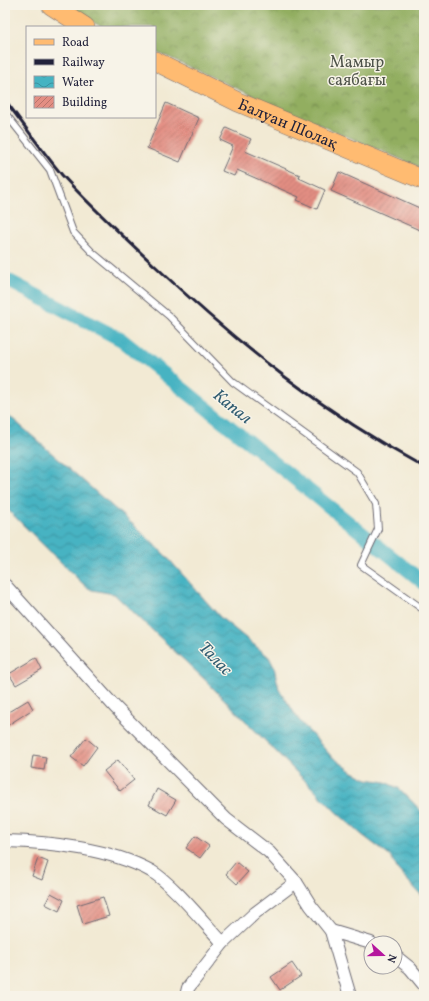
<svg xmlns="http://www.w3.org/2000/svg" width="429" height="1001" font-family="Vollkorn,serif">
	<defs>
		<pattern id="forest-crowns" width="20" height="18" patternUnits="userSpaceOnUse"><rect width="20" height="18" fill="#92ae60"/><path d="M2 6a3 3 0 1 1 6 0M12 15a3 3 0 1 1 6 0" fill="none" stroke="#778d50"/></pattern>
		<pattern id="water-waves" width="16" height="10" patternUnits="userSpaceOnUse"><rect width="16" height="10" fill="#46b3c2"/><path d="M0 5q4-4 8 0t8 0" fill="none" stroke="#3a919f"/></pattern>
		<pattern id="building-hatch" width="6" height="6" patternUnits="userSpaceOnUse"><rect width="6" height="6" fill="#e38e83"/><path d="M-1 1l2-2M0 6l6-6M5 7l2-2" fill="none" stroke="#b8746c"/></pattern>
	</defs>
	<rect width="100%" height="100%" fill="#f7f3e8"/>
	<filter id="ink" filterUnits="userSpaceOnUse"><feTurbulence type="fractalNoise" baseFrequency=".025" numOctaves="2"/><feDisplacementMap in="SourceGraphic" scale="8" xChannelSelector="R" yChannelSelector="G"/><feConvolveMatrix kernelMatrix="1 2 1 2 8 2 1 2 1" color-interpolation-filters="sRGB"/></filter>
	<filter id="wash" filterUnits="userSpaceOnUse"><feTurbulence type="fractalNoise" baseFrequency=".012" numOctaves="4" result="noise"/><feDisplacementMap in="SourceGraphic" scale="16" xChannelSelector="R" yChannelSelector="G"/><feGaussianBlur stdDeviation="0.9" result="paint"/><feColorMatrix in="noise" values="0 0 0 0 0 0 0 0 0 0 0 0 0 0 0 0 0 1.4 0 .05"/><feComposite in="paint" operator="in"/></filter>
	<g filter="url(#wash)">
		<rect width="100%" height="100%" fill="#f2ead4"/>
		<path fill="url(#forest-crowns)" stroke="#5a684e" d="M70,5H424V169L271,104L155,51V27H103L90,21Z"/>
		<path fill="url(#water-waves)" stroke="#346a7e" d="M5,407L8,408L6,413L138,529L167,557L220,617L269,657L274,667L279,689L299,720L331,756L353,772L367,779L385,782L400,789L424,814V898L398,870L391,857L361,834L335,811L202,677L114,594L92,590L85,586L5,507Z"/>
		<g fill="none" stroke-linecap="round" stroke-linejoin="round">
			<path stroke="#46b3c2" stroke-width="14" d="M5,279L122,340L424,583"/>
		</g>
		<g id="blocks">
			<g fill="url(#building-hatch)">
				<path d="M166,103L199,118L180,162L147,148Z"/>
				<path d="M226,128L251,139L245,151L300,175L299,178L325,190L317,209L297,200L299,197L237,170L234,176L222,171L233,146L220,140Z"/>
				<path d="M339,172L424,210V232L331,191Z"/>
				<path d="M36,658L42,670L16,685L9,674Z"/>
				<path d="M28,700L33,709L5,727V714Z"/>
				<path d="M86,738L97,747L83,766L71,757Z"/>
				<path d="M33,755L46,757L44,770L31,768Z"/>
				<path d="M118,760L134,780L120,791L104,771Z"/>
				<path d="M157,789L176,800L167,815L149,805Z"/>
				<path d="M195,836L209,846L200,858L186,848Z"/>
				<path d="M38,858L48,862L42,880L32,876Z"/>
				<path d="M236,862L248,872L237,884L226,874Z"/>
				<path d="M51,893L64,900L59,911L45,904Z"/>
				<path d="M103,897L109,916L83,924L77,905Z"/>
				<path d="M292,963L301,976L280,990L271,977Z"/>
			</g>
		</g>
	</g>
	<g filter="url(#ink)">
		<use href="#blocks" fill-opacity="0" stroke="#6b6871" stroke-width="1"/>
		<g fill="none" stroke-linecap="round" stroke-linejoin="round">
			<g stroke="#6b6871" stroke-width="8">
				<path id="lane" d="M5,113L50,170L73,232L92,252L169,316L233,382L357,472L376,504L378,529L361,565L424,610"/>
			</g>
			<g stroke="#6b6871" stroke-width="14">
				<g id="street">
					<path d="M5,585L115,707L226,819L269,852L296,882L311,906L331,931L350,996"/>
					<path d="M5,841C51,842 111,849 151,871C173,884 204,923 223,943"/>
					<path d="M331,931L371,943"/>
					<path d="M395,956L410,968L424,985"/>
					<path d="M186,996L188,988L223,943L255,913L296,882"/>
				</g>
			</g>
			<g stroke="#6b6871" stroke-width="20">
				<g id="primary">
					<path d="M51,5L85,27"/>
					<path id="s1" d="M155,61L238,102L424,180"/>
				</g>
			</g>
			<path stroke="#6b6871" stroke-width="2.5" stroke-dasharray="1 3" stroke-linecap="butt" d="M108,5L111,7L114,5"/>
			<use href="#lane" stroke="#fff" stroke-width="6"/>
			<use href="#street" stroke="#fff" stroke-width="12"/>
			<use href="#primary" stroke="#ffbb71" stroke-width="19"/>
			<path stroke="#22223b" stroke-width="3" d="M5,100C24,125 42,151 62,175C91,207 124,237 155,266C238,344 324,413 424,467"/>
		</g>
	</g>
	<g text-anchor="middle" stroke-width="3" stroke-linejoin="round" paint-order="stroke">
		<g font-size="16" fill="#4f544a" stroke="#f7f3e8">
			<text x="357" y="67">Мамыр<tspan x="357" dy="18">саябағы</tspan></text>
		</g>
		<g font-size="16" fill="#22223b" stroke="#f7f3e8">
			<text dy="6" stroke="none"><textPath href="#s1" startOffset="147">Балуан Шолақ</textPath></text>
		</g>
		<g font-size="17" font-style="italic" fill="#305c71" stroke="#f7f3e8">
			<text transform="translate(233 406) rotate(39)" y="6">Капал</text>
			<text transform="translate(216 658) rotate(46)" y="6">Талас</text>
		</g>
	</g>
	<rect width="429" height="1001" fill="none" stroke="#f7f3e8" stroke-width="20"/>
	<rect x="26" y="26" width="130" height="92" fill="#f7f3e8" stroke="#a29fa3"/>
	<rect x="34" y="39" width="20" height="6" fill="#ffbb71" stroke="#a29fa3"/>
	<text x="62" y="46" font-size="12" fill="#22223b">Road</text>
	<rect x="34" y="59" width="20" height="6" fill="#22223b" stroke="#a29fa3"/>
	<text x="62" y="66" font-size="12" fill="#22223b">Railway</text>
	<rect x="34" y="76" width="20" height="12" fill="url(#water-waves)" stroke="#a29fa3"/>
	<text x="62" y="86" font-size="12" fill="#22223b">Water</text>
	<rect x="34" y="96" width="20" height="12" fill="url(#building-hatch)" stroke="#a29fa3"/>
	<text x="62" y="106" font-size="12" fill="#22223b">Building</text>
	<g transform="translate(383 955) rotate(111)"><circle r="19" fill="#f7f3e8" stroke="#a29fa3"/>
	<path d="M0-3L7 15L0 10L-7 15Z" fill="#b5179e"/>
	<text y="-6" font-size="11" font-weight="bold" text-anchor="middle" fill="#22223b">N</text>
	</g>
</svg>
